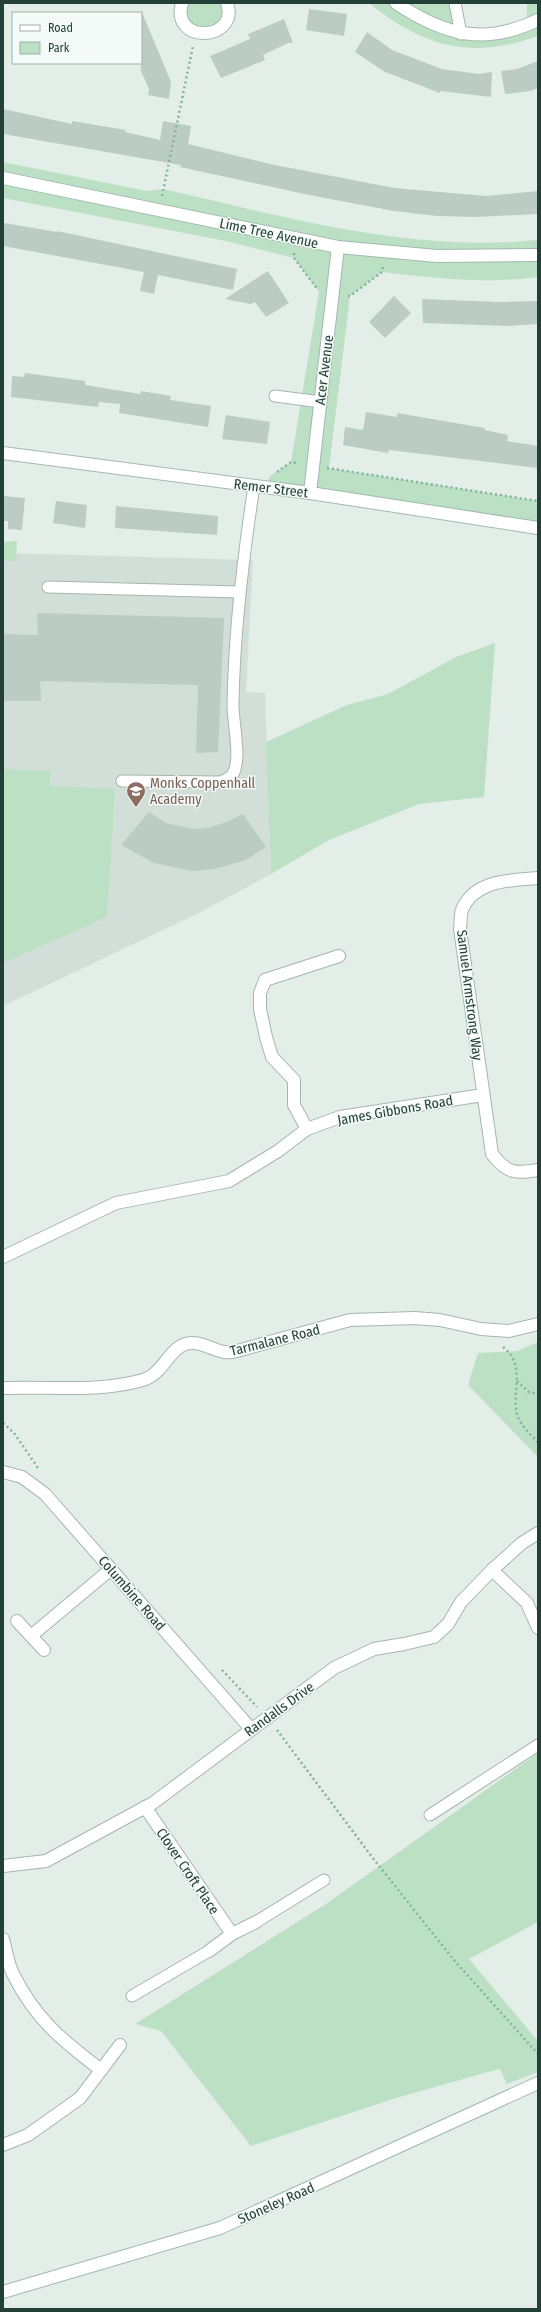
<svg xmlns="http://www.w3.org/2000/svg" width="541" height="2312" font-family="'Fira Sans Condensed',sans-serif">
	<rect width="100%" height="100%" fill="#e3eee9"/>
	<path fill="#d2ded8" d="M3,553L253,560L246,692L265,693L271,874L199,913L3,1006Z"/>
	<g fill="#bce0c3">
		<path d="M183,3H227L226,22L211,33L185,25Z"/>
		<path d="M369,3H455L462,34L522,27L527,15V3H538V36C472,60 423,47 369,3Z"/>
		<path d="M3,162L147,191L163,189C285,217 412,253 538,240V277C486,284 433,278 382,272L350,296L329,468L538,501V528L269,488V477L291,462L319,292L294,258L226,241L3,198Z"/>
		<path d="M17,541L16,561H3V542Z"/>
		<path d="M495,643L484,797L419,804L329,840L271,874L266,742L347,705L388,694L456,657Z"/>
		<path d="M3,769L50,771V786L115,789L107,917L3,963Z"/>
		<path d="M538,1342V1457L468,1385L478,1353L518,1351Z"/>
		<path d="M538,1753V1922L469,1959L538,2041V2072L507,2084L500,2069L488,2072L396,2098L251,2146L161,2031L135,2024L326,1904Z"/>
	</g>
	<g fill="#bbccc4">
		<path d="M309,9L347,14L344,36L306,30Z"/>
		<path d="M141,10L171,82L169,99L148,95L149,89L141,71Z"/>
		<path d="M284,19L293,43H288L263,55L265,60L221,78L210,56L250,39L248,34Z"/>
		<path d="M367,32L392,50L442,69L479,74L492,72L491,97L440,91V93L385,72L355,52Z"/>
		<path d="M538,61V88L530,91L505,94L501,71L517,69Z"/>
		<path d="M3,109L72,124V121L126,130L125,132L160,140L163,121L191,126L188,144L270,164L394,188L486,196L538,191V214L475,217L437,216L394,211L309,195L180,167L181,165L3,134Z"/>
		<path d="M4,223L57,232V231L237,269L233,290L158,275L154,294L140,291L144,272L3,246Z"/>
		<path d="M268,271L289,303L266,317L255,302L251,304L225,299Z"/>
		<path d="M394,296L411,313L385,338L369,322Z"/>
		<path d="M422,299L499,302L538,301V324L508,326L423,323Z"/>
		<path d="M25,373L85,381V385L140,394L141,391L171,396L170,400L211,406L208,427L119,413L120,404L99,402L98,407L11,397L12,376L24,377Z"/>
		<path d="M366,412L397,417V413L485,428V430L508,435L507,441L538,446V468L389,450L388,453L343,445L345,427L363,430Z"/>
		<path d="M226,415L270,422L267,444L222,439Z"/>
		<path d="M3,496L25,498L22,530L8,529V521H3Z"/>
		<path d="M56,501L87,505L85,528L53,523Z"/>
		<path d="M116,506L218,516L217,535L115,528Z"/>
		<path d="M37,613L224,618L218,752L196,753L198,685L40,681L41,701H3V634L38,635Z"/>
		<path d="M149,812L166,823L193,829L209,828L229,821L243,814L266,847L246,860L215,869L192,871L154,863L121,845Z"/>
	</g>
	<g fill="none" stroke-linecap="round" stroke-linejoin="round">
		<g stroke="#a5b6b0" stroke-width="13">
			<g id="lane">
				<path d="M455,3L461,34"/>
				<path d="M275,396L321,402"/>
				<path d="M48,587L240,592"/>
				<path d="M122,781L220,782C226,780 231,778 234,772C241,756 233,723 233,705C234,632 243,558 254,486"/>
				<path d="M430,1815L538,1745"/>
				<path d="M256,1922L324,1880"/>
				<path d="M132,1996L209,1951"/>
			</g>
		</g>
		<g stroke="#a5b6b0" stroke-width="14">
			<g id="street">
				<path d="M182,3C170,45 240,41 227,3"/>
				<path d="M396,3C444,35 484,46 538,20"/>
				<path d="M310,493L338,247"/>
				<path d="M538,878C511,880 474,880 462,910C460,915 461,923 460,929L492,1154C507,1173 514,1174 538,1170"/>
				<path d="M307,1129L294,1105V1080L272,1057L266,1037L260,1009V993L265,980L339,956"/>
				<path d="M3,1257L116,1203L229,1181L278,1151L307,1129L340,1117L483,1095"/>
				<path d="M3,1388C52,1386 95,1393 143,1380C165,1374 170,1342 193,1343C204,1343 215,1351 225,1352C228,1353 233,1352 237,1351L350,1320L415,1318L440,1320L481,1329L509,1331L538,1324"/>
				<path d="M3,1472L22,1477L45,1494L251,1729"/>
				<path d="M492,1570L527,1603L538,1628"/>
				<path d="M17,1621L44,1650"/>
				<path d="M31,1636L111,1569"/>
				<path d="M145,1807L232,1934"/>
				<path d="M3,1866L46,1861L153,1803L334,1668L374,1649L404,1644L434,1637L448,1624L461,1602L492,1570L522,1543L538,1533"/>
				<path d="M3,1939C6,1950 8,1964 13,1974C36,2020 62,2040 101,2070"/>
				<path d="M209,1951L232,1934L256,1922"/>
				<path d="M3,2145L28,2135L80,2098L120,2045"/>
			</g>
		</g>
		<g stroke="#a1bab0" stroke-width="14">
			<g id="secondary">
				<path d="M3,178L338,247L437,256L538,255"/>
				<path d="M3,453L310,493L538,528"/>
				<path d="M3,2292L220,2228L538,2083"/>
			</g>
		</g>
		<g stroke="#82b3a1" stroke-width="2.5" stroke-dasharray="2 3" stroke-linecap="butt">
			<path d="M162,196L193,46"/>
			<path d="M294,253V258L318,290"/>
			<path d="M348,296H350L382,272L383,266"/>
			<path d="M327,468L538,501"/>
			<path d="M277,472L291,462L298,463"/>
			<path d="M503,1347C527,1366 511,1392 517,1414C520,1425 530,1434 538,1442"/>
			<path d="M517,1381L529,1392L538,1394"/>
			<path d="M3,1423L14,1433L38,1468"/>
			<path d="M222,1670L257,1707"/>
			<path d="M277,1730L372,1857L453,1959L538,2054"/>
		</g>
		<use href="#lane" stroke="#fff" stroke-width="11"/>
		<use href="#street" stroke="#fff" stroke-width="12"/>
		<use href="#secondary" stroke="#fff" stroke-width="12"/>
	</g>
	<defs>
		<g id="school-pin" transform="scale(1)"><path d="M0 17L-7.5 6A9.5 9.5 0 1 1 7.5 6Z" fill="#8d6e63" stroke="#f4faf7"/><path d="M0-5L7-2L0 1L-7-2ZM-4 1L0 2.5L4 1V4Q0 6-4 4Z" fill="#fff"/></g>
	</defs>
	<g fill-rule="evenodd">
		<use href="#school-pin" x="136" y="791"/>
	</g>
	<g text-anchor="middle" stroke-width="3" stroke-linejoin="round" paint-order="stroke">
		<g font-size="14" fill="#224037" stroke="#f4faf7">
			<text transform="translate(269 233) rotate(12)" y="5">Lime Tree Avenue</text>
			<text transform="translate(324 370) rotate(-83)" y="5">Acer Avenue</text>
			<text transform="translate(271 488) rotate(7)" y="5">Remer Street</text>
			<text transform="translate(470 995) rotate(83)" y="5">Samuel Armstrong Way</text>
			<text transform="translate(395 1110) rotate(-10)" y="5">James Gibbons Road</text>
			<text transform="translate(275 1340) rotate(-14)" y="5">Tarmalane Road</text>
			<text transform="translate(132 1593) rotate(49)" y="5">Columbine Road</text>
			<text transform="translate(279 1709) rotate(-36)" y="5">Randalls Drive</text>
			<text transform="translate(188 1871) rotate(56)" y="5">Clover Croft Place</text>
			<text transform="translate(276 2203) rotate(-24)" y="5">Stoneley Road</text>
		</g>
		<g font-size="14" fill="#785e54" stroke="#f4faf7" text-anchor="start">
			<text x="150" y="788">Monks Coppenhall<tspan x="150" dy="16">Academy</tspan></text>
		</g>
	</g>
	<rect width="541" height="2312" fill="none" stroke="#224037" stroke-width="8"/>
	<rect x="12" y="12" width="130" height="52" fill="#f4faf7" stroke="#a0b0aa"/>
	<rect x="20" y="25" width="20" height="6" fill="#ffffff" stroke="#a0b0aa"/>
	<text x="48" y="32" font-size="12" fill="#224037">Road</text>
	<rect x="20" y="42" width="20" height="12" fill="#bce0c3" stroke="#a0b0aa"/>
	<text x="48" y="52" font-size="12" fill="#224037">Park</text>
</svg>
